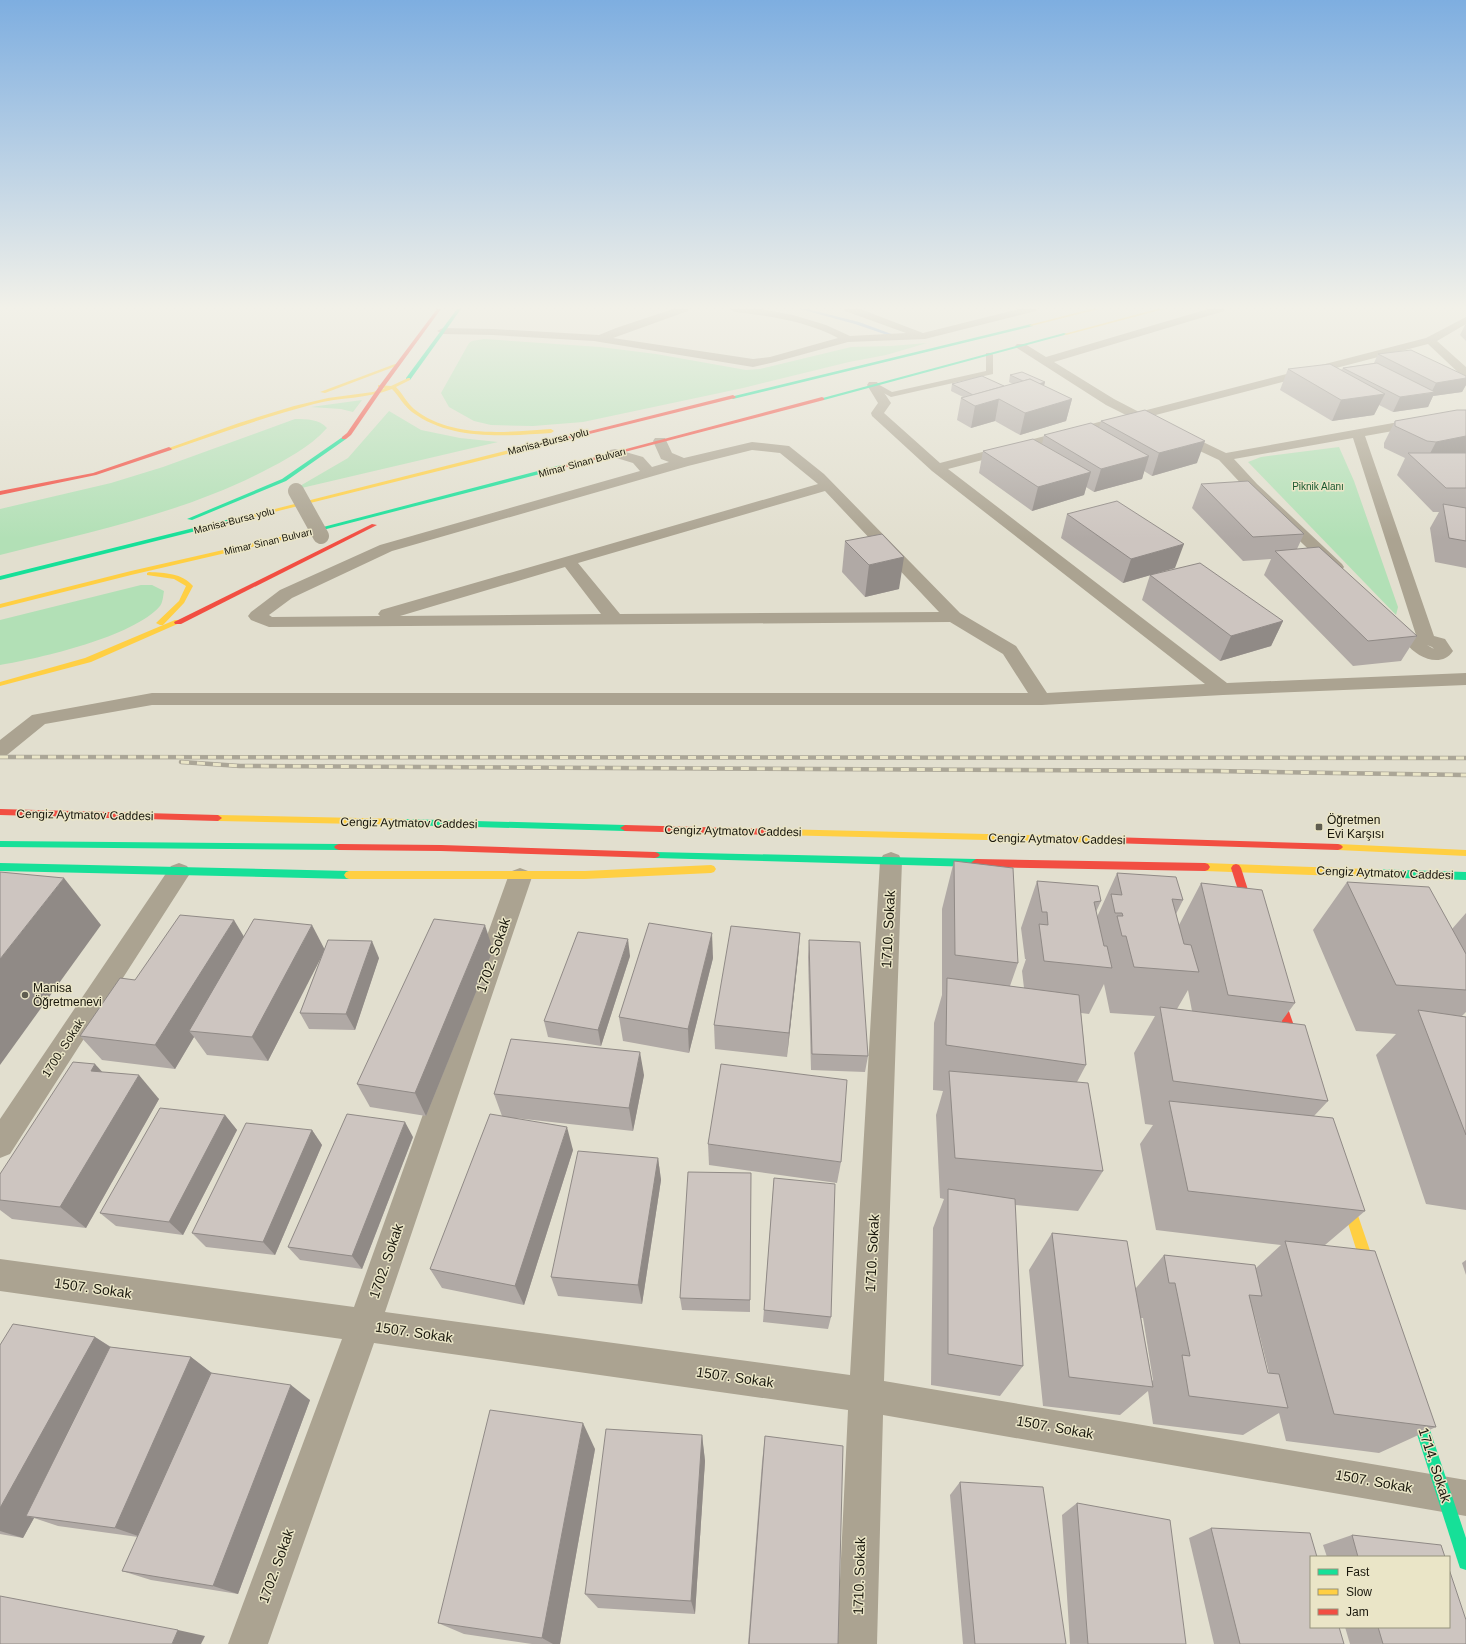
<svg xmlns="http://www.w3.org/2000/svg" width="1466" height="1644" font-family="Helvetica,sans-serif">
  <rect width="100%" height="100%" fill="#e2dfcf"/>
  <!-- green -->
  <g fill="#b2e0b6">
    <path d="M484,339l116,8 56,7 90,16 14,-1 91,-22 40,-1 36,-3 -41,12 -37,7 -106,26 -160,34 -50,4 -42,-1 -17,-4 -25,-14 -8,-14 28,-50 3,-2z"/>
    <path d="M362,400l-9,12 -12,-3 -30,-2z"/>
    <path d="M389,411l32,19 39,8 38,4 -205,48 55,-32z"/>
    <path d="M295,419c12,0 24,0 32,9 -18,20 -42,32 -65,44 -82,42 -173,60 -262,83v-46l111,-26 52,-16z"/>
    <path d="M1339,447l15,34 44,126 -2,8 -148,-153 13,-5z"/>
    <path d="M141,585h11l12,6c-1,5 -1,11 -4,15 -27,31 -119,52 -160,59v-45z"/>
  </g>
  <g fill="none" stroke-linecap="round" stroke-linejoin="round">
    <!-- stream -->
    <path fill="#80a6d5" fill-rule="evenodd" d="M800,309h7l52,13 38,14 -4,1 -38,-13z"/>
    <!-- lane -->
    <path fill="#aba391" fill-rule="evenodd" d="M986,353h6l1,2v19l-102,23 -22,-12 4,-2h3l16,9 94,-21z"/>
    <!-- street -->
    <g fill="#aba391" fill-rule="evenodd">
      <path d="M673,309h16l-1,2 -75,27 140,21 17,-2 68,-19c-31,-17 -68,-22 -103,-26l-5,-3h31l32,6 33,10 24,11 56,-3 -61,-22 -1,-2h16l63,24 96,-24h18l-1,2 -111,28 -77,3 -73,20 -22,5 -159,-26 -101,-6 -50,-1 -6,-3 6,-3 50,1 106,6 17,-7z"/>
      <path d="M1208,309h17l-1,2 -170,51 60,37 25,13 287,-74 40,-21v7l-29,17 29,26v10l-4,-1 -34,-32 -280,73 -1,4 -5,1 -6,-2 -188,49 279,214 239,-10v12l-243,10 -181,10h-890l-107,19 -38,31 -7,2v-17l32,-25 120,-22h876l-25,-39 -53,-32 -681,5 -18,-7 -3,-4 3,-4 29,-22 100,-45 260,-74 -7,-8 -23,-7 -2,-3 2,-3 5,-1 28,8 9,10 17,-5 -8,-3 -8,-18 2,-3h10l7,15 12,5 68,-16 37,4 35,28 136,139 56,33 31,47 158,-9 -273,-213 -60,-55 -1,-3 7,-10 -11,-18 2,-3h8l14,21 -7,10 56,50 186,-48 -20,-10 -89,-57 -2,-2 2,-2h8l21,13zM752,450l28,3 38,31 -437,126 -3,4 2,2 -108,1 -3,-2 23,-17 100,-47 296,-85zM825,491l114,121 -319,2 -42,-51zM565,567l36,47 -201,2z"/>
      <path d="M1466,410v8l-101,18 69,200 11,3 8,12c-12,18 -37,6 -47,-8l6,-7 4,-1 -63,-197 -119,21 23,25 85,80 2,3 -2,3 -6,2 -6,-2 -83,-80 -28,-30 -49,-23 -2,-3 2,-3h10l46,22zM1427,645l5,2 2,2z"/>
      <path d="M891,852l8,3 3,6 -18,520 582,99v36l-583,-101 -6,229h-40l11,-234 -474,-67 -106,301h-40l114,-305 -342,-48v-32l354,48 154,-430 4,-6 8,-3 8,3 4,6 -147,435 465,63 30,-514 3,-6z"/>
      <path d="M179,863l8,3 4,6 -4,6 -177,276 -10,4v-39l171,-253z"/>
    </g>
    <!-- fast -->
    <g fill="#16e098" fill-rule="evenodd">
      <path d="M457,309h4l-51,71h-4v-2z"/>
      <path d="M1031,324l2,2 -300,73 -3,-2z"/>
      <path d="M1064,333l4,1 -244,66 -5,-1z"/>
      <path d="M344,436l2,1v2l-60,42 -94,39 -5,-1 95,-40z"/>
      <path d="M561,465l2,1v2l-279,72 -3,-2z"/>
      <path d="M242,516l3,2 -1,1 -244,61v-4z"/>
      <path d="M404,819l221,6 5,3 -5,3 -221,-6 -4,-3z"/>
      <path d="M0,841l339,3 3,1 2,2 -2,2 -3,1 -339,-3z"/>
      <path d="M655,852l321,7 3,2 2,2 -2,2 -3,2 -321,-9 -3,-1 -2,-2 2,-2z"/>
      <path d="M0,863l349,8 3,1 2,3 -2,3 -3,1 -349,-8z"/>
      <path d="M1368,869l98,3v8l-98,-3 -3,-1 -2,-3 2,-3z"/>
      <path d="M1414,1396l5,2 2,5 45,135v32l-6,-2 -2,-6 -51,-159 2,-5z"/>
    </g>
    <!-- slow -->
    <g fill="#ffcf43" fill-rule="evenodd">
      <path d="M1091,309h8l-68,17 -2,-1z"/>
      <path d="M1157,309h7l-98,26 -2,-1z"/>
      <path d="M395,364l4,1 -74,28 -5,-1z"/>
      <path d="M408,378h2v2l-14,7c7,7 11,16 18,22 37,30 93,23 137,20l3,2 -3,2c-46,3 -100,8 -139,-21 -8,-6 -13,-16 -20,-23 -25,10 -52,8 -78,15 -49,13 -96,30 -143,46l-5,-1 73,-26 55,-17 34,-8 45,-6 12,-4 -7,-1v-2l13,1z"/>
      <path d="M549,440l3,2 -1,1 -309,77 -3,-2z"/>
      <path d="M284,536l3,2 -1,1 -155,36 -131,33v-4l131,-33z"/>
      <path d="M149,572c16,1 33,1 44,14l-9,17 -21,22h-3l-4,-2 23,-22 7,-15 -12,-7 -27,-4v-2z"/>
      <path d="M175,620h6l1,2 -91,40 -91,24v-4l85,-24z"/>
      <path d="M218,815l186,4 4,3 -4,3 -186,-4 -4,-3z"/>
      <path d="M777,829l333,8 5,3 -5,3 -333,-8 -5,-3z"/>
      <path d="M1338,844l128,6v6l-128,-6 -3,-1 -2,-2 2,-2z"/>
      <path d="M1205,863l163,6 3,1 2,3 -2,3 -3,1 -163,-6 -3,-1 -2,-3 2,-3z"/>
      <path d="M711,865l3,1 2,3 -2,3 -3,1 -126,6h-236l-3,-1 -2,-3 2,-3 3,-1h236z"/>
      <path d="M1344,1186l4,2 2,4 29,85 -2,5 -5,2 -5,-2 -2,-5 -27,-85 2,-4z"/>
    </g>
    <!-- jam -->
    <g fill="#f24e42" fill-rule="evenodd">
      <path d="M437,309h4l-57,78 -33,48 -5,4h-4v-2l5,-4 33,-48z"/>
      <path d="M733,395l3,2 -1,1 -186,46 -3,-2z"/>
      <path d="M822,397l2,1v2l-261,68 -5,-1z"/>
      <path d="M169,447l3,2 -1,1 -75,25 -96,20v-4l93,-18z"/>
      <path d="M372,524l5,1 -196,99h-6l-1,-2z"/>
      <path d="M0,809l218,6 4,3 -4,3 -218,-6z"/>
      <path d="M625,825l152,4 5,3 -5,3 -152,-4 -5,-3z"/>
      <path d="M1110,837l228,7 3,1 2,2 -2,2 -3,1 -228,-7 -5,-3z"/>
      <path d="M339,844l102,1 214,7 3,1 2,2 -2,2 -3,1 -214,-7 -102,-1 -3,-1 -2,-2 2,-2z"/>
      <path d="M976,859l229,4 3,1 2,3 -2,3 -3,1 -229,-4 -3,-2 -2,-2 2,-2z"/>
      <path d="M1236,864l3,1 2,3 15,47 -2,3 -3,1 -3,-1 -2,-3 -15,-47 2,-3z"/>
      <path d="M1276,984l4,1 1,3 22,64 -2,3 -4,2 -4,-2 -2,-3 -20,-64 1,-3z"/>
    </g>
    <defs>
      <g id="rail">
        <path d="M0,757l1466,1"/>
        <path d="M181,762l59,4 974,5 252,4"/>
      </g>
    </defs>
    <!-- rail casing -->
    <use href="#rail" stroke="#aba697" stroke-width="4.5"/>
    <!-- rail -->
    <use href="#rail" stroke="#eae5c7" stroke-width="3" stroke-dasharray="8" stroke-linecap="butt"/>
    <!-- street-bridge -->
    <path stroke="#aba391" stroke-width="16" d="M296,491l25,45"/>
  </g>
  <!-- wall -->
  <g fill="#b0a9a5" fill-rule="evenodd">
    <path d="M1466,323v18l-6,-6z"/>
    <path d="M1378,354l88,22v9l-4,7 -29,4 -5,11 -35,5 -14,-7 -5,10 -42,6 -52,-31 8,-21 53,1 2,-2 31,-5z"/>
    <path d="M1010,375l35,7 -1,4 28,13 -6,22 -46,14 -25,-14 -24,7 -14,-8 4,-22 2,-1 -12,-6 1,-7 52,2 9,-2 -4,-2z"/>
    <path d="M1466,410v158l-31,-6 -5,-34 9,-16h-6l-36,-37 8,-17 -21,-10v-5l11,-22z"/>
    <path d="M1101,421l96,42 -45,13 -8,-5 -2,8 -48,13 -8,-5 -2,8 -52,16 -53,-38 4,-22 59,-7 2,-9 55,-7z"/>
    <path d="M1201,484l103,50 -7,15 120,87 -16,25 -48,5 -89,-91 7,-16 -28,2 -51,-53z"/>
    <path d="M1067,514l108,54 -52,15 -62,-45z"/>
    <path d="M845,541l54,48 -34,8 -23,-25z"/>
    <path d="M1150,575l133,46 -12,25 -51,15 -78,-61z"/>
    <path d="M954,861l64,102 -8,23 14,2 -2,-17 4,-12h-1l-4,-31 16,-47 64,20 -5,11 1,5 20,-44 66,27 -7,14 3,11 22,-42 94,120 -14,19 47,79 -14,15 51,95 -40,34 111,182 -57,26 -93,-12 -7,-28 -36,22 -90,-11 -5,-33 -28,24 -77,-9 -14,-136 23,-37 84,55 28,-33 92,13 25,-23 -125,-15 -16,-86 13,-19 -8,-1 -11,-71 21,-37 -45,-3 -6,-29 -15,30 -8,-1 5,52 -9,17 26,89 -25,40 -63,-6 8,161 -23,30 -69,-11 2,-157 11,-29 -4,-1 -4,-83 7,-24 -10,-1 1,-67 8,-28v-86zM1188,990l4,21 -15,-2zM1252,1305l17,68h-1zM1141,1318h2l10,62 -1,1z"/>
    <path d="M1347,882l105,47 14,-16v99l-4,4 4,1v193l-40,-6 -50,-149 20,-21 -40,-3 -43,-101z"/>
    <path d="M800,933l-2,25 -11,99 -72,-8 -1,-24z"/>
    <path d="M244,937l135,21 -24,72 -46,-1 -9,-16 24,-63 -56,111 -61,-6 -13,-18 -19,32 -73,-9 -22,-24 55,-56z"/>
    <path d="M809,940l59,116 -3,16 -54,-2 -3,-113z"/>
    <path d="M493,950l-67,166 -56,-9 -13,-23z"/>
    <path d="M630,956l-29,90 -53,-9 -4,-16z"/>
    <path d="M713,958l-24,95 -66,-12 -4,-24z"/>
    <path d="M103,1072l56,27 -73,129 -74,-9 -12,-9v-36z"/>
    <path d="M644,1075l-11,56 -118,-13 58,32 -49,155 -82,-17 -12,-19 72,-153 -8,-22z"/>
    <path d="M225,1115l12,15 -54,105 -67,-9 -16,-13z"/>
    <path d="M312,1130l10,15 -47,110 -69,-8 -14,-14z"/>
    <path d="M413,1137l-51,132 -62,-9 -12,-13z"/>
    <path d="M708,1144l133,18 -4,21 -128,-18z"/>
    <path d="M658,1158l3,22 -19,124 -84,-8 -7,-19z"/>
    <path d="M774,1178l57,139 -3,12 -65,-7z"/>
    <path d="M1466,1260v15l-4,-12z"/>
    <path d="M680,1298l70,2v12l-68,-2z"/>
    <path d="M95,1337l16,10 80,10 22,17 97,26 -72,194 -87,-14 -29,-9 16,-34 -80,-11 -24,-8 -11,20 -23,-4v-189z"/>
    <path d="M702,1435l3,26 -10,153 -97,-6 -13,-14z"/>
    <path d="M765,1436l73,208h-90l14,-182z"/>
    <path d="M595,1449l-35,195h-28l-68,-10 -26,-11z"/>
    <path d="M960,1482l106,162h-103l-13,-149z"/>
    <path d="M1077,1503l109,141h-116l-8,-129z"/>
    <path d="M1211,1528l133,116h-130l-25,-106z"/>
    <path d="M1352,1535l93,22h-118l-4,-12z"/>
    <path d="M1345,1627h104l17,17h-116z"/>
  </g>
  <!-- shaded-wall -->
  <g fill="#908a86">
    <path d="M1466,378v7l-4,7 -29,4 -5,11 -35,5 7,-15 31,-4 5,-10z"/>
    <path d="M1045,382l-2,7 -10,-3z"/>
    <path d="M1385,394l-11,21 -42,6 9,-21z"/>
    <path d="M999,399l-4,22 -24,7 4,-22z"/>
    <path d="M1072,399l-6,22 -46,14 5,-22z"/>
    <path d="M1466,436v19l-42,10 12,-23z"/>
    <path d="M1205,441l-8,22 -45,13 7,-23z"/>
    <path d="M1149,456l-7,23 -48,13 7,-23z"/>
    <path d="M1091,472l-7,23 -52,16 6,-24z"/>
    <path d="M1184,544l-9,24 -52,15 8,-24z"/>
    <path d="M904,557l-5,32 -34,8 4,-32z"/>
    <path d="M1283,621l-12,25 -51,15 11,-25z"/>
    <path d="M64,878l37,47 -101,140v-106z"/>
    <path d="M234,920l15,25 -60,86 5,6 -19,32 -20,-24z"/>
    <path d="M312,925l13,25 -57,111 -16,-24z"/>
    <path d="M485,925l8,25 -67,166 -11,-23z"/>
    <path d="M712,933l1,25 -24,95 -1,-24z"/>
    <path d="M800,933l-2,25 -11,99 2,-24z"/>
    <path d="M628,939l2,17 -29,90 -3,-16z"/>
    <path d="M372,941l7,17 -24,72 -9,-16z"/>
    <path d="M640,1052l4,23 -11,56 -4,-23z"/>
    <path d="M95,1064l22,24 -26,-17z"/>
    <path d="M139,1075l20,24 -73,129 -26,-21z"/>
    <path d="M225,1115l12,15 -54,105 -14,-13z"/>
    <path d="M405,1122l8,15 -51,132 -10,-13z"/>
    <path d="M567,1127l6,23 -49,155 -9,-19z"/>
    <path d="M312,1130l10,15 -47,110 -12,-13z"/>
    <path d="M658,1158l3,22 -19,124 -4,-19z"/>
    <path d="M95,1337l26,17 -95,162 8,2 -11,20 -23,-7v-23z"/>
    <path d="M191,1357l22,17 -69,164 -29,-10z"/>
    <path d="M291,1385l19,15 -72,194 -25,-8z"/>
    <path d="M583,1423l12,26 -35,195h-7l-11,-6z"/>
    <path d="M702,1435l3,26 -10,153 -4,-13z"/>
    <path d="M178,1630l27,6 -4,8h-29z"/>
  </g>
  <!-- building -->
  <g fill="#cdc5c0" stroke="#908a86">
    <path d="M1411,350l55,26v2l-30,5 -58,-29z"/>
    <path d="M1377,363l58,29 -35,5 -57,-29z"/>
    <path d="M1330,364l55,30 -44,6 -53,-31z"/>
    <path d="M1022,372l23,10 -6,2 -9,-5 -7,2 -13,-6z"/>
    <path d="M982,376l22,10 -31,9 -21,-11z"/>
    <path d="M1030,379l42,20 -47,14 -26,-14 -24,7 -14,-8z"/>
    <path d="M1145,410l60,31 -46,12 -58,-32z"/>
    <path d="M1457,410h9v26l-30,6 -9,-1 -32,-15v-5z"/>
    <path d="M1091,423l58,33 -48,13 -57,-34z"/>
    <path d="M1033,439l58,33 -53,15 -55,-36z"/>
    <path d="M1408,453h58v35h-20z"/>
    <path d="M1248,481l56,53 -51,3 -52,-53z"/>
    <path d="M1117,501l67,43 -53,15 -64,-45z"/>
    <path d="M1443,504l23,4v33l-17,-3z"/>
    <path d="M882,534l22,23 -35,8 -24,-24z"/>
    <path d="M1319,547l98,89 -49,5 -93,-90z"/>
    <path d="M1200,563l83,58 -52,15 -81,-61z"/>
    <path d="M954,861l59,7 5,95 -63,-8z"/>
    <path d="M0,872l64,6 -64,81z"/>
    <path d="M1117,873l59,4 7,23 -11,-1 12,45 7,1 8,27 -65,-5 -8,-31h-4l-5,-20h6l-1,-3h-7l-4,-19 11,1z"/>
    <path d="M1037,881l61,5 3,15 -7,1 10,44h3l5,22 -68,-7 -5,-37 9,1 -1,-13h-5z"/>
    <path d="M1347,882l82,5 37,67v36l-70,-5z"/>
    <path d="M1201,883l61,7 33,113 -67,-8z"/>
    <path d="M180,915l54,5 -79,125 -75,-9 40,-58 15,2z"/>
    <path d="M254,919l58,6 -60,112 -63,-6z"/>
    <path d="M434,919l51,6 -70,168 -58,-9z"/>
    <path d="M649,923l63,10 -24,96 -69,-12z"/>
    <path d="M731,926l69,7 -11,100 -75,-8z"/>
    <path d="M578,932l50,7 -30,91 -54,-9z"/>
    <path d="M328,940l44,1 -26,73 -46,-1z"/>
    <path d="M809,940l51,2 8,114 -56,-2z"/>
    <path d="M947,978l132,17 7,70 -140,-20z"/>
    <path d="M1160,1007l145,18 23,76 -155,-20z"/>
    <path d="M1418,1010l48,7v118z"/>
    <path d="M511,1039l129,13 -11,56 -135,-14z"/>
    <path d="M73,1062l22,2 -4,7 48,4 -79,132 -60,-7v-26z"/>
    <path d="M721,1064l126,16 -6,82 -133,-18z"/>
    <path d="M949,1071l139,12 15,88 -148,-13z"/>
    <path d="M1169,1101l164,17 32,93 -177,-20z"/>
    <path d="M160,1108l65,7 -56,107 -69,-9z"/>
    <path d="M347,1114l58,8 -53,134 -64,-9z"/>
    <path d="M490,1114l77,13 -52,159 -85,-17z"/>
    <path d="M246,1123l66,7 -49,112 -71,-9z"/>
    <path d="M578,1151l80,7 -20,127 -87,-8z"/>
    <path d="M688,1172l63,1 -1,127 -70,-2z"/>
    <path d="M774,1178l61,6 -4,133 -67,-7z"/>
    <path d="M948,1189l67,10 8,167 -75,-12z"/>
    <path d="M1052,1233l75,8 26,146 -84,-10z"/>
    <path d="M1285,1241l90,10 61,176 -102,-13z"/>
    <path d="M1164,1255l91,10 7,31 -13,-1 19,78 11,1 9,34 -99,-12 -7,-41 8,1 -15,-73h-6z"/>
    <path d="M13,1324l82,13 -95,171v-163z"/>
    <path d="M110,1347l81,10 -76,171 -89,-12z"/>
    <path d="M211,1373l80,12 -78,201 -91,-15z"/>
    <path d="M490,1410l93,13 -41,215 -104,-15z"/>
    <path d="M606,1429l96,6 -11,166 -106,-7z"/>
    <path d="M765,1436l78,10 -5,198h-89z"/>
    <path d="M960,1482l83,5 23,157h-91z"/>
    <path d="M1077,1503l93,17 16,124h-98z"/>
    <path d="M1211,1528l99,5 7,24h-6v70h28l5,17h-104z"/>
    <path d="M1352,1535l89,10 4,12h-87z"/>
    <path d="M1449,1569l17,51v24h-83l-5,-17h71z"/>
    <path d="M0,1596l178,34 -6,14h-172z"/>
  </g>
  <!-- sky -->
  <linearGradient id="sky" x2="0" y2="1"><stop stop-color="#7eaee0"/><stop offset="0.57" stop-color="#f2f1e9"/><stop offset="1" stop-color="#f2f1e9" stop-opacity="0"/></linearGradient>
  <rect width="1466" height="539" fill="url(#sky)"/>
  <!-- markers -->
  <g fill="#5f5d50" stroke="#eae5c7" stroke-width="1.5">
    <rect x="1315" y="823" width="8" height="8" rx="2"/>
    <circle cx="25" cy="995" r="4"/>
  </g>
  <g text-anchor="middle" stroke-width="3" stroke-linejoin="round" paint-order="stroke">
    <!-- far-street labels -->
    <g font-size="10" fill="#19170c" stroke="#eae5c7">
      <text transform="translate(548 441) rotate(-14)" y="4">Manisa-Bursa yolu</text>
      <text transform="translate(582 462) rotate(-15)" y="4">Mimar Sinan Bulvarı</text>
      <text transform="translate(234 520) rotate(-14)" y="4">Manisa-Bursa yolu</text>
      <text transform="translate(268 541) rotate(-13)" y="4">Mimar Sinan Bulvarı</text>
    </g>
    <!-- far-park labels -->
    <g font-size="10" fill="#19582f" stroke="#eae5c7">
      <text x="1318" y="490">Piknik Alanı</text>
    </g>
    <!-- street labels -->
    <g font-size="12" fill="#19170c" stroke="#eae5c7">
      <text transform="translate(85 815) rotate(1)" y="4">Cengiz Aytmatov Caddesi</text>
      <text transform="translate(409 823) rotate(1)" y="4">Cengiz Aytmatov Caddesi</text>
      <text transform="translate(733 831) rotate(1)" y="4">Cengiz Aytmatov Caddesi</text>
      <text transform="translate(1057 839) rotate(1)" y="4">Cengiz Aytmatov Caddesi</text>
      <text transform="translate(1385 873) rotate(2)" y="4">Cengiz Aytmatov Caddesi</text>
      <text transform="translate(63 1048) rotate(-57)" y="4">1700. Sokak</text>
    </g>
    <!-- poi labels -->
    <g font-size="12" fill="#19170c" stroke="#eae5c7" text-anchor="start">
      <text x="1327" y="824">Öğretmen<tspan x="1327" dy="14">Evi Karşısı</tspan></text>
      <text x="33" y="992">Manisa<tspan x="33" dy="14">Öğretmenevi</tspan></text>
    </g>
    <!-- near-street labels -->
    <g font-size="14" fill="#19170c" stroke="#eae5c7">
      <text transform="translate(888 929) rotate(-87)" y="5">1710. Sokak</text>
      <text transform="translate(493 955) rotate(-71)" y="5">1702. Sokak</text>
      <text transform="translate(872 1253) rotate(-87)" y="5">1710. Sokak</text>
      <text transform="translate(386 1261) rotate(-71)" y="5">1702. Sokak</text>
      <text transform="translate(93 1288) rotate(8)" y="5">1507. Sokak</text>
      <text transform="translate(414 1332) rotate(8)" y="5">1507. Sokak</text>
      <text transform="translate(735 1377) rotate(8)" y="5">1507. Sokak</text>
      <text transform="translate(1055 1427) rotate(10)" y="5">1507. Sokak</text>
      <text transform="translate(1435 1465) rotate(72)" y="5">1714. Sokak</text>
      <text transform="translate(1374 1481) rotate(10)" y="5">1507. Sokak</text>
      <text transform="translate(276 1566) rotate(-70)" y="5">1702. Sokak</text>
      <text transform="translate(859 1576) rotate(-88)" y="5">1710. Sokak</text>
    </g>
  </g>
  <!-- legend -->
  <rect x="1310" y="1556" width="140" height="72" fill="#eae5c7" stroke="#96937c"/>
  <rect x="1318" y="1569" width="20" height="6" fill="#16e098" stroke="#96937c"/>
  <text x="1346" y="1576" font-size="12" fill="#19170c">Fast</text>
  <rect x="1318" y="1589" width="20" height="6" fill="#ffcf43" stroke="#96937c"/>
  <text x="1346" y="1596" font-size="12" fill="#19170c">Slow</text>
  <rect x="1318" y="1609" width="20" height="6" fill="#f24e42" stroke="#96937c"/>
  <text x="1346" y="1616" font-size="12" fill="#19170c">Jam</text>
</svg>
